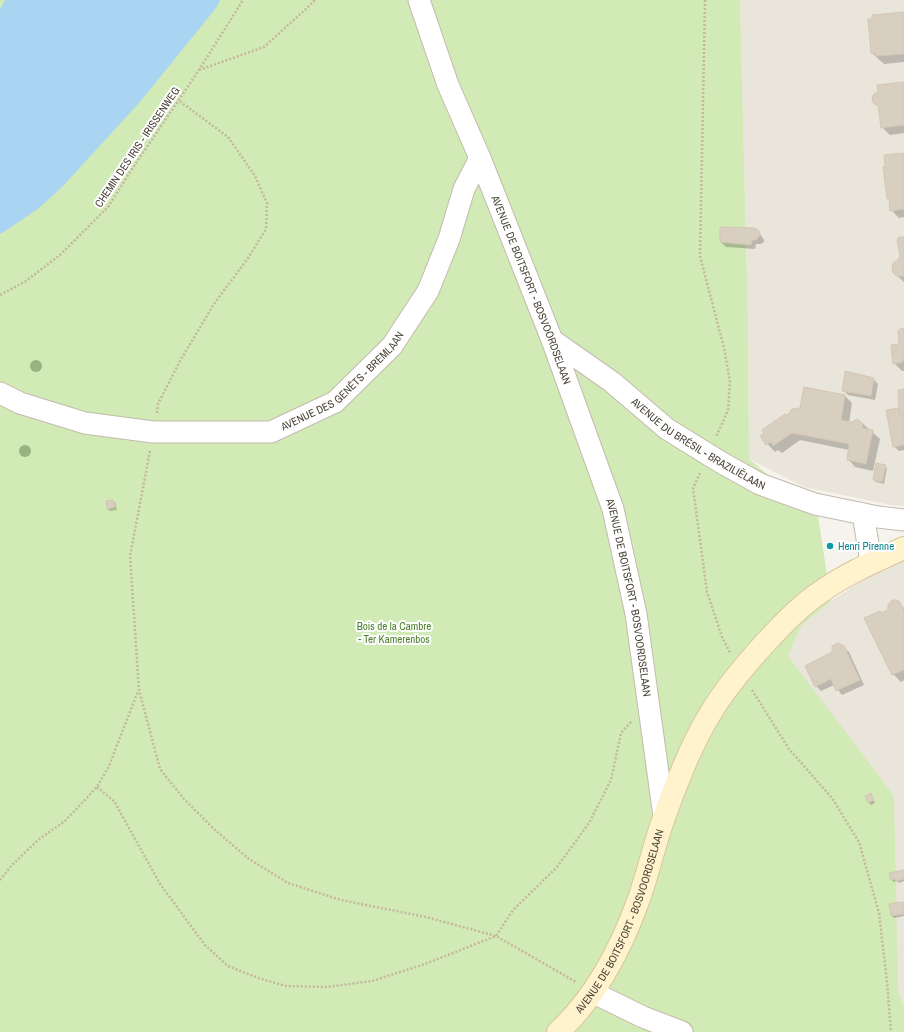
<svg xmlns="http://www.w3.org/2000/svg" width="904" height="1032" font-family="'Archivo Narrow',sans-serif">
  <rect width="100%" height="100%" fill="#f6f3ec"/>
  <!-- residential -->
  <g fill="#eae5da">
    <path d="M740,0h164v506l-13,-1 -87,-18 -55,-28 -1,-138z"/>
    <path d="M904,560v448l-116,-352 13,-30 30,-25 44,-29z"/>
  </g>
  <!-- green -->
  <path fill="#d2eab5" d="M0,0h740l8,321 1,138 69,57 13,85 -30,25 -13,30 106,140 4,193 6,19v24h-904z"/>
  <!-- water -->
  <path fill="#a9d4f2" d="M5,0h215l-4,8 -77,95 -77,84 -23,21 -35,24 -4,2v-225z"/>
  <!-- shadow -->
  <g fill="#0003">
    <path d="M904,13v49l-20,2 -12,-11z"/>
    <path d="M904,83v50l-14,2 -8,-8 -2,-19 -5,-5z"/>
    <path d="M904,154v63l-5,1 -8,-8 -1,-9 -2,-2z"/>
    <path d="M760,234l4,6v2l-3,2h-5l-1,5 -29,-2 -5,-5z"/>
    <path d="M904,238v44l-9,-8 6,-17z"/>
    <path d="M904,329v42h-2l-8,-8z"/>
    <path d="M873,379l5,5 -3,16 -27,-5 -5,-5z"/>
    <path d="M904,390v60l-5,1 -5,-5 5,-37 2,2z"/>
    <path d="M845,396l7,7 -3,20 12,-1 19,17 -7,32 -18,-4 -7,-8 1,-9 -49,-10 -18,13 -4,-3 -3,2 -14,-15 27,-21 13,-7z"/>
    <path d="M885,466l2,2 -3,16 -8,-2 -2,-2z"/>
    <path d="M113,501l2,2 2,7 -7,1 -2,-2 -1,-7z"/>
    <path d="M900,604l4,4v72l-3,2 -8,-8 -11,-60z"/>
    <path d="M843,647l6,5 15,33 -22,10 -8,-10 -13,6 -5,-5 17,-33z"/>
    <path d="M871,794l4,9 -4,2 -2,-2z"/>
    <path d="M904,871v10l-5,2 -2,-2 -3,1 -3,-3z"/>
    <path d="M904,903v13l-10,2 -2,-2 -2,-11z"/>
  </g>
  <!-- building -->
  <g fill="#d8cfc1" stroke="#d3c7b4">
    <path d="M904,12v42l-28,2 -1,-3h-4l-3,-34h4v-4z"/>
    <path d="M904,82v43l-23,3 -3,-23 -4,-1 -2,-4 1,-5 5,-3 -1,-7z"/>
    <path d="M904,153v56l-14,2 -1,-12h-2l-4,-32h2l-1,-12z"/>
    <path d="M720,227l35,1 4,3 1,4 -4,5h-4l-1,5 -31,-3z"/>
    <path d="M899,237h5v39h-8l-4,-5 1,-8 5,-3 2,-4 -3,-16z"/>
    <path d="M904,328v32h-2l1,2 -10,2 -2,-19 8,-1 -1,-13 2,-2z"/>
    <path d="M845,371l29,7 -3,18 -29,-5z"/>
    <path d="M804,387l41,8 -4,25 11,2 5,-3 4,3 2,3 -1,3 11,2 -7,34 -19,-4 2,-16 -57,-11 -19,13 -2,-4 -5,3 -6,-9 4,-3 -2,-3 23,-16 3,1 4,-6 8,-1z"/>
    <path d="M904,389v26h-4l-2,-17h1l-1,-8z"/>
    <path d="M899,408l1,7h4v30l-11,2 -7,-37z"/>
    <path d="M876,463l10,2 -4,17 -9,-2z"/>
    <path d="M113,500l2,7 -8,2 -1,-8z"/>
    <path d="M892,600h5l3,2 4,9v59l-12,5 -28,-57 16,-7 1,2 7,-3v-5z"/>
    <path d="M838,643l6,3 16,34 -24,11 -5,-12 -16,8 -10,-21 27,-14v-6z"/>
    <path d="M871,793l3,7 -6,3 -3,-7z"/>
    <path d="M904,870v9l-8,2 -1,-2 -4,1 -2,-7z"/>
    <path d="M898,902l1,1 5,-1v12l-13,2 -2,-12z"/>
  </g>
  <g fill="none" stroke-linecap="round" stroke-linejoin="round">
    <defs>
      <g id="street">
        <path id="s1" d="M419,0l29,85 32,73 72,182 61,169 23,105 28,202"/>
        <path id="s2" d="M552,340l60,42 55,47 55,34 38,21 55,20 63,13 26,3"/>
        <path id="s3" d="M0,393l20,10 65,20 68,9h118l64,-30 57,-56 36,-55 21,-52 15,-50 16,-31"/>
        <path d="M863,514l8,48"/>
        <path d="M592,992l51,25 39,15"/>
      </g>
      <g id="secondary">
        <path id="s4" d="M558,1032c37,-34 62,-82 79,-128 11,-29 17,-60 28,-89 12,-34 26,-70 45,-101 16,-27 36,-50 57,-73 17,-18 34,-36 55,-50 25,-18 54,-30 82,-43"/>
      </g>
    </defs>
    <!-- street casing -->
    <use href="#street" stroke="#c2bbae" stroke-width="23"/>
    <!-- secondary casing -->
    <use href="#secondary" stroke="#d6c79b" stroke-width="24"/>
    <!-- path -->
    <g stroke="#c4b79f" stroke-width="2.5" stroke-dasharray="2 2" stroke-linecap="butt">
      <path d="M705,0l-5,256 24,92 6,33 -2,29 -12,27"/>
      <path d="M199,70l65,-23 43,-39 8,-8"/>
      <path d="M0,295l26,-14 34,-26 48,-48 22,-35 69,-102 44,-70"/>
      <path d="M157,413l1,-9 22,-43 34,-57 34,-46 18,-29 1,-26 -12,-27 -27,-39 -50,-37"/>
      <path d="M150,451l-20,105 9,134 21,79 24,30 31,31 34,29 39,24 53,17 85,17 70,19 80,46"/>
      <path d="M700,473l-7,15 14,104 15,45 8,16"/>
      <path d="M752,690l37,59 43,49 27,44 20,71 8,69 4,50"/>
      <path d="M97,787l17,14 46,83 45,61 23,21 30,12 28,8 41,1 45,-6 53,-17 71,-28 17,-26 44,-43 32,-44 22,-43 10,-47 11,-12"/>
      <path d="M0,880l12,-15 26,-25 27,-19 32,-34 12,-21 29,-75"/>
    </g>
    <!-- street -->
    <use href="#street" stroke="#fff" stroke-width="21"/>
    <!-- secondary -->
    <use href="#secondary" stroke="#fff3cd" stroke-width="22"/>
  </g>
  <!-- trees -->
  <g fill="#97b381">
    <circle cx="36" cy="366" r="6"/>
    <circle cx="25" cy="451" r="6"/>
  </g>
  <!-- markers -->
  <circle fill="#0f9aa8" stroke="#fff" stroke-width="1.5" cx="830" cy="546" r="4"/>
  <g text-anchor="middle" stroke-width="4" stroke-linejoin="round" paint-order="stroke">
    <!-- street labels -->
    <g font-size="11" fill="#4b4439" stroke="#fff">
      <text transform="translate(137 147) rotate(-56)" y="4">CHEMIN DES IRIS - IRISSENWEG</text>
      <text dy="4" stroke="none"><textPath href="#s1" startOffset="311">AVENUE DE BOITSFORT - BOSVOORDSELAAN</textPath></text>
      <text dy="4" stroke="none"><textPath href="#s3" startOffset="366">AVENUE DES GENÊTS - BREMLAAN</textPath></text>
      <text dy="4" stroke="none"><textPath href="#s2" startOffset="180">AVENUE DU BRÉSIL - BRAZILIËLAAN</textPath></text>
      <text dy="4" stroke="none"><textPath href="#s1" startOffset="635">AVENUE DE BOITSFORT - BOSVOORDSELAAN</textPath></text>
      <text dy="4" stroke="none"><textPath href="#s4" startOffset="129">AVENUE DE BOITSFORT - BOSVOORDSELAAN</textPath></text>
    </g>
    <!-- culture labels -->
    <g font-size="11" fill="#0d838f" stroke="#fff" text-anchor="start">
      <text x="838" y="550">Henri Pirenne</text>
    </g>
    <!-- park labels -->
    <g font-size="11" fill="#4a7f2a" stroke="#fff">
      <text x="394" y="630">Bois de la Cambre<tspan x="394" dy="13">- Ter Kamerenbos</tspan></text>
    </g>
  </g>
</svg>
